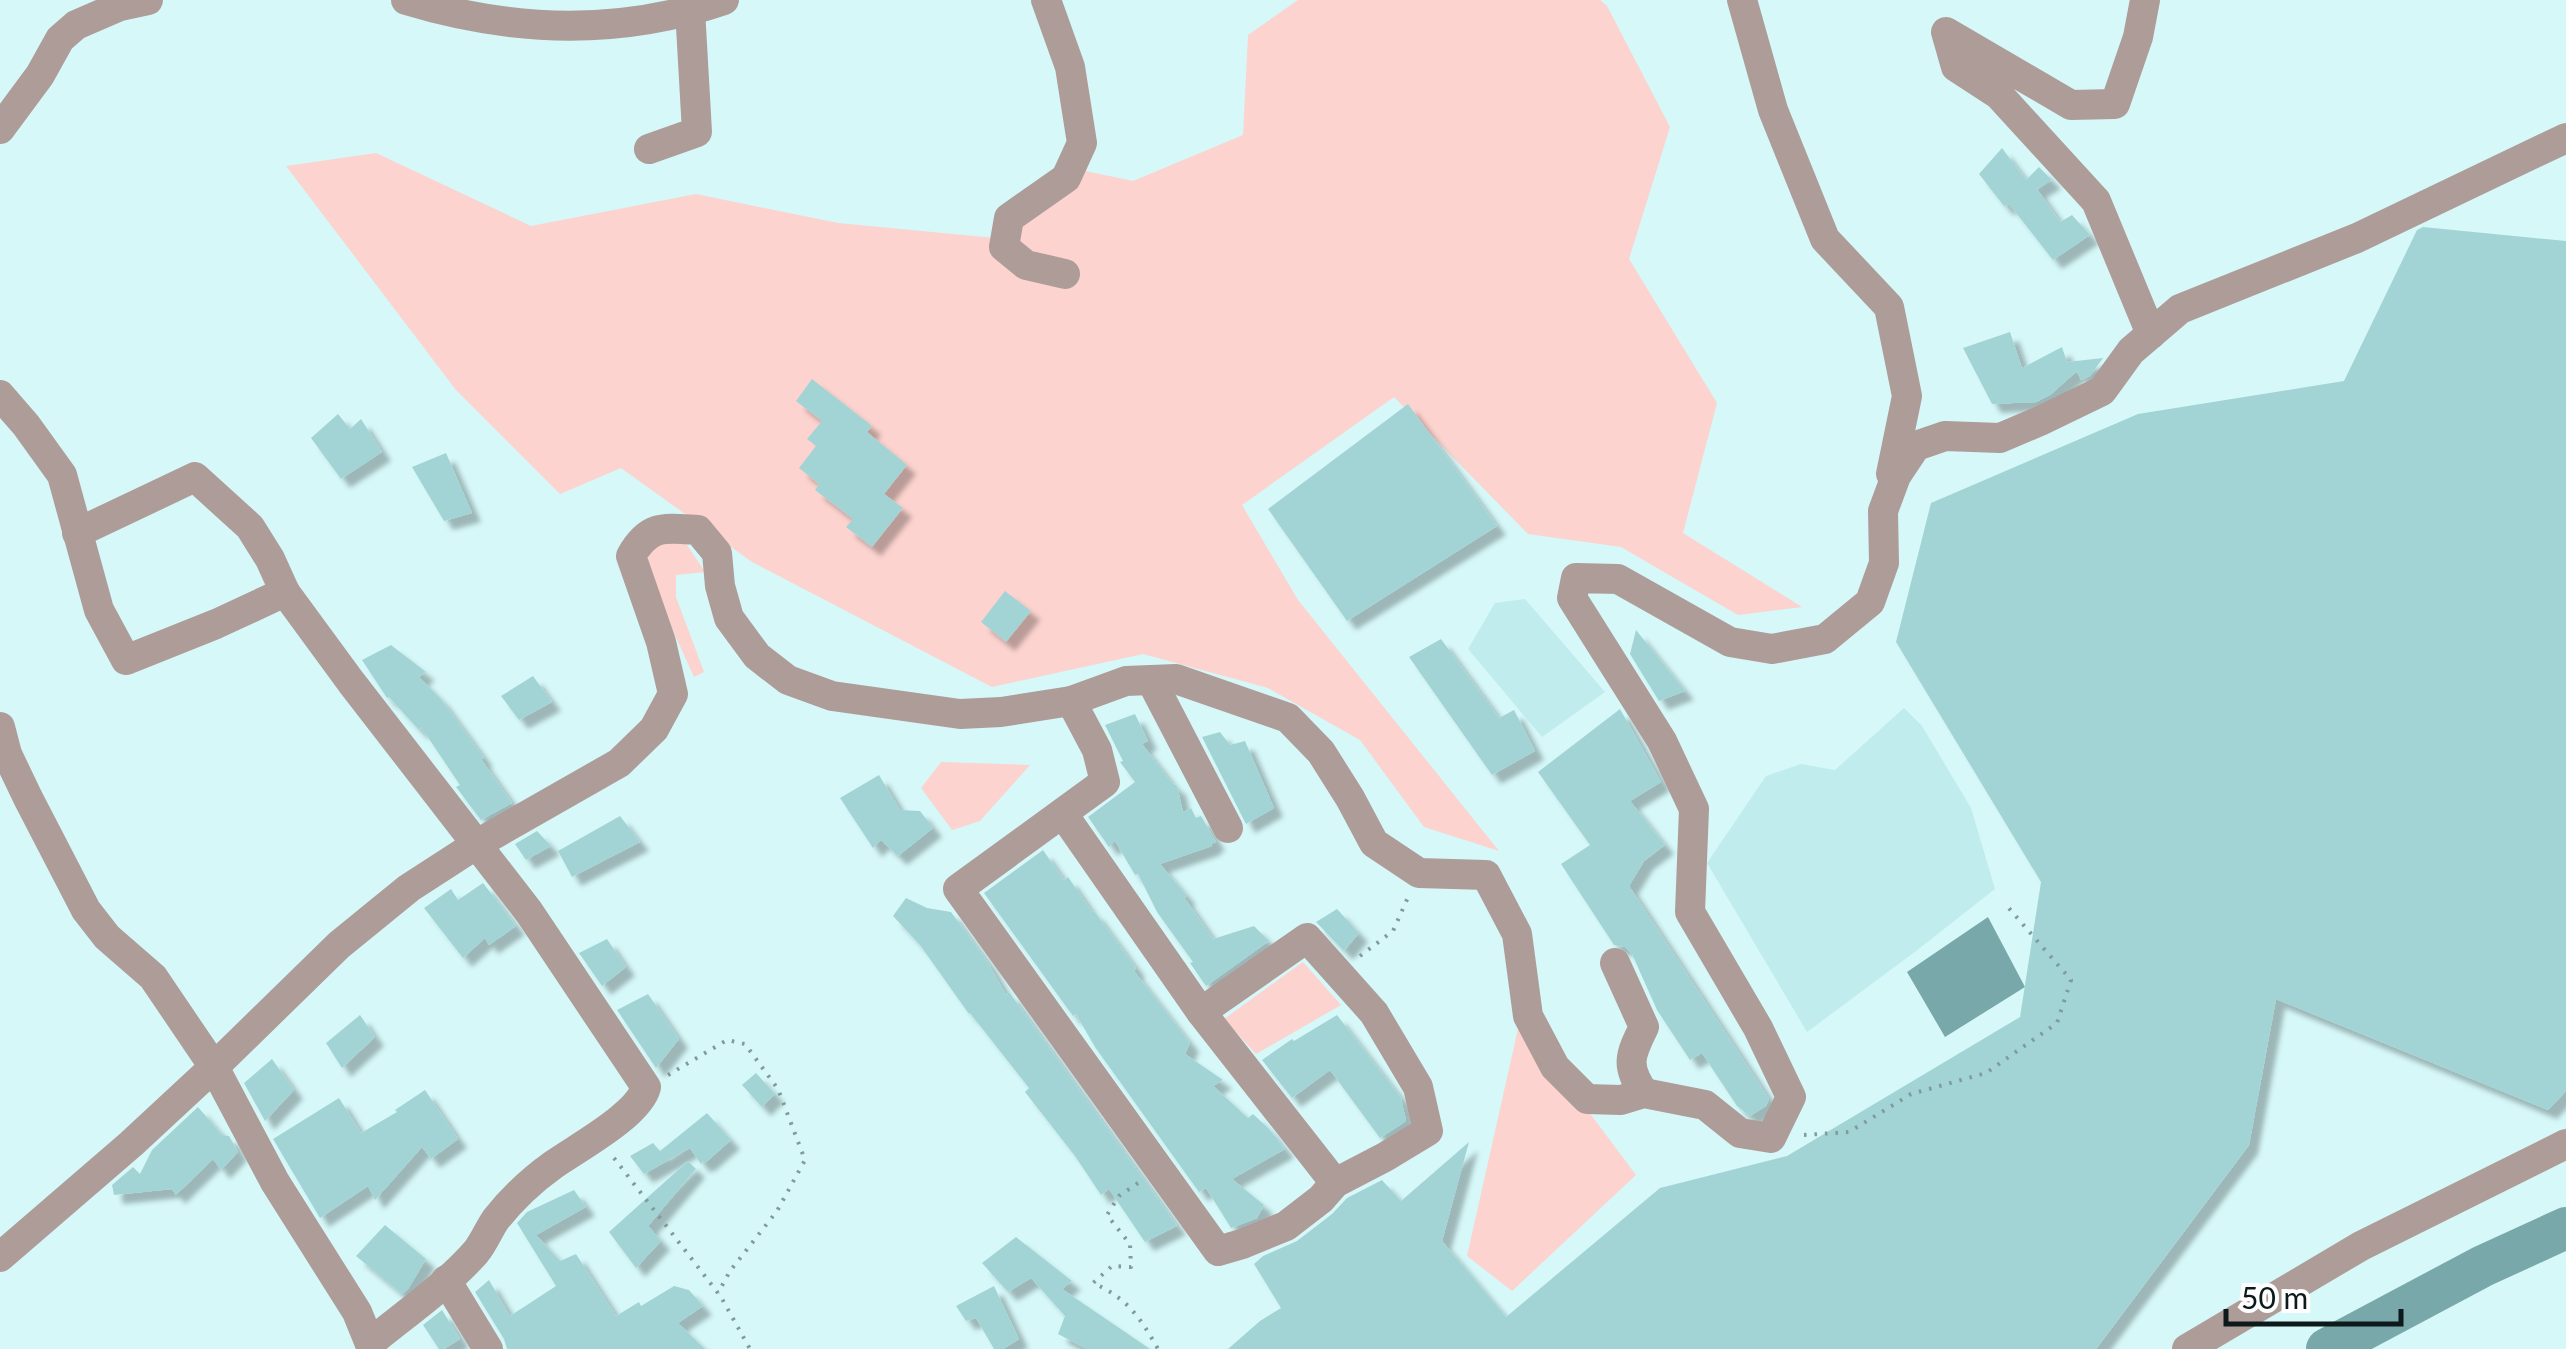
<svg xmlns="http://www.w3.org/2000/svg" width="2566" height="1349" font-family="Lato,sans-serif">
  <defs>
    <filter id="shadow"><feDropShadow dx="9" dy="9" stdDeviation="2.5" flood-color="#0004"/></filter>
  </defs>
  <rect width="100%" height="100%" fill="#d6f8f9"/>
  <!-- built -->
  <g fill="#c0eced">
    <path d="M1525,599l80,93 -63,45 -74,-88 27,-46z"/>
    <path d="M1904,708l18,18 49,82 24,81 -79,62 -109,81 -100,-169 59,-87 35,-12 34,6z"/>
  </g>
  <!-- green -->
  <g fill="#fcd3ce">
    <path d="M1298,0h302l7,6 63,121 -41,132 88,144 -34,130 119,74 -64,8 -117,-68 -93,-13 -134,-137 -152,108 56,95 201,251 -75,-24 -64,-87 -92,-52 -125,-34 -151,33 -240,-125 -131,-94 -61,26 -104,-104 -170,-224 90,-13 155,73 165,-32 142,29 167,16 71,-70 57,12 110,-46 5,-100z"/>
    <path d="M683,539l22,33 -29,3v22l28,75 -10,5 -50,-111 10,-23z"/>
    <path d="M941,762l89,3 -50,56 -28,9 -31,-42z"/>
    <path d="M1303,962l38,43 -85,49 -32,-35z"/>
    <path d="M1520,1020l116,155 -124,116 -45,-35z"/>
  </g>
  <!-- water -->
  <path fill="#78a8a9" d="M1988,917l37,70 -80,50 -38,-65z"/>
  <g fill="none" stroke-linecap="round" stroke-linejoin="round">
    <!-- river -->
    <path stroke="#78a8a9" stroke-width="42" d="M2327,1349l156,-83 83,-38"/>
  </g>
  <!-- building -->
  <g fill="#a3d4d5" filter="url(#shadow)">
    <path d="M2002,148l24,32 13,-13 13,13 -15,9 23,33 12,-7 18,20 -37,25 -44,-56 -5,2 -25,-32z"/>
    <path d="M2423,227l143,14v850l-18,19 -272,-111 -27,146 -153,204h-868l32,-28 21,-13 -27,-44 9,-8 34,-15 35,-27 15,-16 35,-18 19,21 68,-59 -27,99 64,76 154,-129 127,-32 233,-139 21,-135 -145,-240 35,-139 207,-89 206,-33 73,-151z"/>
    <path d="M2010,332l12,36 40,-21 5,15 36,-4 -13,18 -9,4 -4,-9 -27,24 -14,7 -44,2 -29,-56z"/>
    <path d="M812,379l60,47 -5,6 40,33 -23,29 19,14 -31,39 -26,-20 7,-8 -38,-29 4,-6 -20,-16 17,-22 -9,-7 15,-18 -26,-20z"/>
    <path d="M1408,404l89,122 -150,95 -79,-112z"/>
    <path d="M338,414l12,15 11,-10 21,33 -41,27 -30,-41z"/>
    <path d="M446,453l26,60 -28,8 -32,-54z"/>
    <path d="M1005,591l26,20 -25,31 -25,-20z"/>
    <path d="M1636,630l49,61 -26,10 -29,-47z"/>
    <path d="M1441,639l58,79 15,-8 21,41 -43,24 -83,-118z"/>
    <path d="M391,645l35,27 -7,5 22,22 43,59 -3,1 31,44 -31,17 -25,-33 4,-2 -39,-58 -2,3 -30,-33 -2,1 -25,-38z"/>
    <path d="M533,676l19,26 -33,18 -18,-24z"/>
    <path d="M1620,709l41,73 -31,19 35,44 -21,16 -15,25 140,213 -3,7 -16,10 -13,-10 -35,-53 -12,7 -33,-50 -25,-56 -7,-7 -11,-2 -53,-81 29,-19 -52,-73z"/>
    <path d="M1135,714l13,27 -6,3 30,39 5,3 6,26 8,-4 5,10 5,-2 15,26 -5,2 1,2 -52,18 27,32 -3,1 29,42 41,-13 15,15 -63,45 -16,-23 3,-1 -36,-50 -19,-38 -3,1 -20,-34 -6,6 -21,-30 47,-35 -15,-20 3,-1 -18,-36z"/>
    <path d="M1220,732l10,13 15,-4 29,67 -28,16 -44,-87z"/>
    <path d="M879,775l21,35 20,1 13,17 -35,28 -17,-16 -8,8 -33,-50z"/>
    <path d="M620,816l20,26 -68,35 -14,-26z"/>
    <path d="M537,831l14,15 -25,14 -11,-16z"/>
    <path d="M1043,850l21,30 4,-3 24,35 2,-1 42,57 -2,3 56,72 -5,11 38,26 -10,6 35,32 5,-4 15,14 17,21 -53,30 32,26 -7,13 -26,10 -25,-40 -7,4 -104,-145 -19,-33 -3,2 -89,-123z"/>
    <path d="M483,883l33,43 -27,19 -4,-7 -22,20 -39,-50 27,-19 7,11z"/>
    <path d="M906,898l21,10 24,4 37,51 18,32 3,-3 168,234 -32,16 -36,-53 -8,6 -26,-39 -50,-64 4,-4 -59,-75 -1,1 -49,-69 -27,-29z"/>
    <path d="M1337,909l22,24 -15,18 -28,-29z"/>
    <path d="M607,939l19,28 -24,19 -23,-33z"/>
    <path d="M648,994l31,45 -23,29 -39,-58z"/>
    <path d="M360,1015l15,22 -33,31 -16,-25z"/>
    <path d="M1337,1015l64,83 5,23 -26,17 -50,-68 -38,28 -30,-38 30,-21 2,2z"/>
    <path d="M272,1059l22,31 -29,31 -21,-38z"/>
    <path d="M756,1073l19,21 -13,13 -20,-22z"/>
    <path d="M425,1090l33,49 -27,20 -9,-12 -47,53 -7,-14 -48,32 -47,-79 66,-41 22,35 36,-21 -2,-2z"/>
    <path d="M198,1107l24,28 7,1 9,16 -17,18 -8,-11 -37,36 -4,-6 -58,6 -2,-10 21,-18 7,7 12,-24z"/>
    <path d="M707,1113l24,27 -26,23 -2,-2 -2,3 -11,-16 -46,26 -14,-18 23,-13 7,8z"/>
    <path d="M688,1161l8,8 -48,57 13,15 -25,27 -27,-36z"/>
    <path d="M574,1190l12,17 -50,28 24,26 16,-7 40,62 23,-14 2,4 33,-20 15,4 14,16 -25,17 27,26h-198l-3,-10 -29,-47 14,-12 21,36 46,-30 -39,-63 10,-11z"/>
    <path d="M385,1225l41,34 -18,30 -6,5 -46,-38z"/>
    <path d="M1016,1237l56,44 -10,8 88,60h-63l-29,-15 7,-18 -34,-38 -23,14 -26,-29z"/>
    <path d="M994,1286l25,53 -16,10h-9l-18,-31 -10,3 -10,-15z"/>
    <path d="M442,1310l18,29 -16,10h-5l-16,-24z"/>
  </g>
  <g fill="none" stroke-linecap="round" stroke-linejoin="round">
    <!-- path -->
    <g stroke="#819a9b" stroke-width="4" stroke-dasharray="2.5 8" stroke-linecap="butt">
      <path d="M1360,956l33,-25 16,-36"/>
      <path d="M668,1075l59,-35 18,4 33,45 27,71 -28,51 -47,60 -12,22"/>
      <path d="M1804,1135l45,-3 62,-38 75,-21 71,-50 14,-43 -64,-74"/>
      <path d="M614,1158l107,139 29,52"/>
      <path d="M1138,1183l-19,13 -12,19 23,29 1,23 -19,-1 -19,17c34,15 47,34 65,66"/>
    </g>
    <!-- minor -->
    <g stroke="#ae9c99" stroke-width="30">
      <path d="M406,0c105,32 213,36 318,0"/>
      <path d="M1046,0l24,67 12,76 -16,35 -57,40 -5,29 22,18 39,9"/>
      <path d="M1742,0l31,110 52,129 64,68 18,89 -16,78"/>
      <path d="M2145,0l-7,37 -23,67 -44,1 -125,-73 10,35 43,28 97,106 55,133"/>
      <path d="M0,129l40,-54 20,-36 16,-14 44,-19 28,-6"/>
      <path d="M649,149l48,-17 -7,-123"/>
      <path d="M0,395l26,30 36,50 37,135 27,50 90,-36 69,-32 66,90 178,230 117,175c-7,28 -69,61 -93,78 -21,15 -41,34 -57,54 -7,10 -12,23 -20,33 -31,35 -71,62 -106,91"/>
      <path d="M77,533l118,-56 55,50 20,32 15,33"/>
      <path d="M1151,680l77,148"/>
      <path d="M1071,701l26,49 8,32 -147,107 260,362 24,-7 44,-18 35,-27 14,-16 50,-26 43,-26 -10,-44 -44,-74 -67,-75 -106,74"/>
      <path d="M0,727l7,27 21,44 58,112 21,27 46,40 61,90 61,115 82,130 15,37"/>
      <path d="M1063,814l138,198 134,171"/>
      <path d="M1615,963l29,64c-14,28 -19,39 0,66"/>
      <path d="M0,1257l131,-113 83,-77 125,-122 70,-57 68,-44 142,-81 35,-34 19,-35 -12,-52 -30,-86c18,-32 33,-28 67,-26l19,23 3,33 9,32 28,38 31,24 44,16 128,18 41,-2 70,-11 55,-20 50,-2 112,39 33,34 29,46 24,45 45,30 67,2 31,59 11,82 27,51 32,32 34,1 23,-7 61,12 35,28 31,5 20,-41 -33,-69 -68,-116 4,-103 -32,-68 -90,-143 4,-20 42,1 112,63 42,7 53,-10 45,-37 14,-39 -1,-52 13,-35 20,-30 29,-10 55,2 40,-17 62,-30 29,-40 49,-42 177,-71 209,-100"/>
      <path d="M446,1280l42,69"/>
      <path d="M2187,1349l174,-103 205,-102"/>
    </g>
  </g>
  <!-- scale -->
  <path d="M2226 1309v15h175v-15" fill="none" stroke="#0d191a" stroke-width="5"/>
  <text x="2241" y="1309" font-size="30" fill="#0d191a" stroke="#fefefe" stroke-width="8" paint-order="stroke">50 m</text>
</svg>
